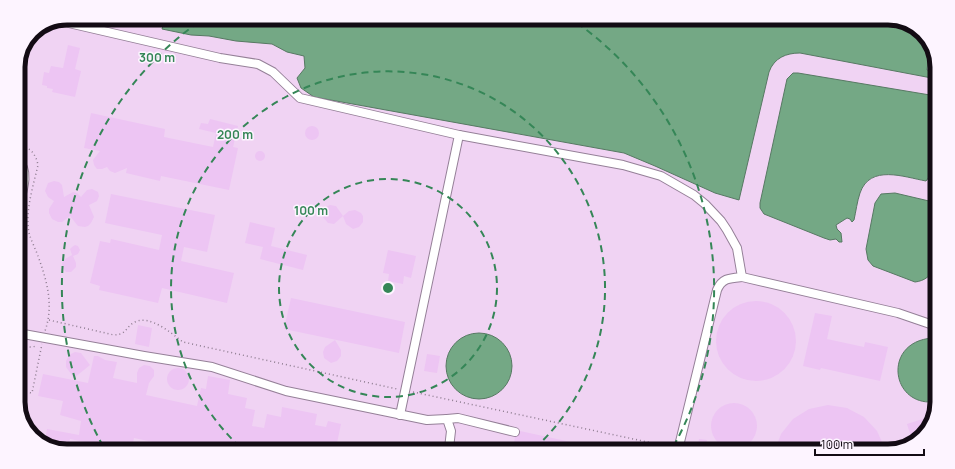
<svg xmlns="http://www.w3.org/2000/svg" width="955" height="469" font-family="Manrope,sans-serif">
  <rect width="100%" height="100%" fill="#f9e1fc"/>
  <!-- built -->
  <path fill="#f0d3f3" d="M67,18l843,5 19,17 8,24 -5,360 -17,19 -27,8 -843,-5 -19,-17 -8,-23v-342l14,-32z"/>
  <!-- water -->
  <g fill="#74a885" stroke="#577963">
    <path d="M165,19l745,4 19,17 1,5 -3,25 10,2v7l-137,-26c-14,0 -26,5 -31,19l-30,128 -24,-7 -60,-27 -31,-13 -310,-56 -13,-9 -4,-10 8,-10 -1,-12 -17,-4 -15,-8 -36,-3 -27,-5 -18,-1 -29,-6z"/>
    <path d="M793,73h5l138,23v65l-3,4v7l-7,9c-22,-4 -56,-17 -66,12 -3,9 -4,18 -6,27l-2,2 -2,-3 -3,-1 -11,7 1,4 4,4 1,9h-3l-3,-3 -6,1 -6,-2 -60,-24 -4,-6v-5l27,-124z"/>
    <path d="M895,193l34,8h6l-1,65c-2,10 -10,15 -19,16l-42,-16 -5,-6 -2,-11 9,-46 6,-9z"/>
    <circle cx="479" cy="366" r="33"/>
    <path d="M933,338l-1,64c-42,2 -49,-61 1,-64z"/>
  </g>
  <!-- building -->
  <g fill="#edc5f3">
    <path d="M68,45l12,3 -5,21 6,2 -6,26 -23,-5 1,-3 -6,-1v-2l-5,-1 2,-13 5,1 2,-7 12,2z"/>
    <path d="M91,113l74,16 -1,8 49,10 3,-14 -17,-4 2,-6 7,1 2,-5 28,7 -5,21 5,1 -9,42 -68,-14 -1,5 -34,-8 1,-5 -12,5 -5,-2 -3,-4 -5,2h-5l-3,-4 -1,-5 7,-9 -16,-3z"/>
    <circle cx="312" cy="133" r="7"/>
    <circle cx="260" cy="156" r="5"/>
    <path d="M54,181l5,1 3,3 2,12 9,-5 4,1 4,4 6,-7 5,-1 6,3 1,4 -2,5 -8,4 5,12 -3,6 -3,3 -3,1 -7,-1 -8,-10 -8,6h-4l-6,-3 -3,-6v-4l5,-8 -6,-4 -3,-6 3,-8z"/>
    <path d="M111,194l104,21 -8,37 -23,-5 -3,14 53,12 -7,30 -65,-15 -4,15 -59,-13 1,-4 -10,-3 10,-42 10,2 1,-4 48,11 3,-15 -57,-12z"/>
    <path d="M330,205l6,1 7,10 -9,8 -6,-1 -6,-7 2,-8z"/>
    <path d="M355,210l6,3 2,3v6l-4,5 -6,2 -7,-5 -3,-8 6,-5z"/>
    <path d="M250,222l25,6 -4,18 36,9 -4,15 -43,-11 3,-12 -18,-4z"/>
    <path d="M75,245l3,1 2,4 -2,4 -5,2 3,7v4l-5,5h-5l-3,-4 -1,-5 3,-4 7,-4 -2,-6 2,-2z"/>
    <path d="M388,250l28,6 -5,22 -7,-2 -1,8 -15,-3 1,-7 -6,-1z"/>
    <path d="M291,298l114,24 -6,31 -115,-24z"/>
    <circle cx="756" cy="341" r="40"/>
    <path d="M815,313l17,3 -5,23 37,8 1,-5 23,5 -8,34 -59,-13 -1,2 -17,-4z"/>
    <path d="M138,325l14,3 -3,19 -14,-3z"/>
    <path d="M335,340l6,10v6l-4,5 -6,2 -7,-5 -1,-6 2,-5z"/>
    <path d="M75,352l6,1 9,12 -16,13 -8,-11v-6l3,-6z"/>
    <path d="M427,354l13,2 -3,17 -13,-2z"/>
    <path d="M94,356h4l7,4 12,2 -4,16 24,5v-10l2,-5 5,-3 6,1 4,4v6l-5,7 -3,12 51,11 4,-18 5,1 2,-13 22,4 -2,14 19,4 -2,10 10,2 -3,16 12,2 3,-14 14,3 1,-10 35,7 -2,11 11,2 2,-6 13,3 -5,24 -160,-1 -42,-9 -2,9 -48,-1 1,-4 -15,-3 -2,7h-16l-8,-1 3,-16 32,6 2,-14 -21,-6 3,-14 -25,-5 5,-22 45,9z"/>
    <circle cx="178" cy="379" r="11"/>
    <circle cx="734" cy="426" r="23"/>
    <path d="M828,405l19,3 17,9 13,14 9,20 -111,-1 6,-16 12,-15 16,-10z"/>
    <path d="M932,416v8l-19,19 -6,-19z"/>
    <path d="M520,431l74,16v2h-81l2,-12 4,-2z"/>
    <path d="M699,439l8,1 -2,10h-8z"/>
  </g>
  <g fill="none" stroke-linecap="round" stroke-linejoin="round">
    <defs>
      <g id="minor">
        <path d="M60,21l160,37 38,6 15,8 27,26 159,37 164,30 38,11 33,19 11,9 16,17 6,9 10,18 5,29c-12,1 -20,1 -25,13l-39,160"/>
        <path d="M18,161c13,9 3,35 0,48"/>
        <path d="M742,277l156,36 35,12"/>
        <path d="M18,333l126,23 68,11 74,24 141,29 20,-1 4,12 -2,17"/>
        <path d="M400,415l59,-280"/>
        <path d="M447,419l11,-1 57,14"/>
      </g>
    </defs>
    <!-- minor casing -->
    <use href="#minor" stroke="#958098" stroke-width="10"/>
    <!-- path -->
    <g stroke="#8e7d90" stroke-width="1.5" stroke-dasharray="1 3" stroke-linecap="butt">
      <path d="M18,144c12,3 18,10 20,21 -5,22 -13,46 -9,68 2,7 6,15 9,23 9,25 16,49 7,75"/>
      <path d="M49,320l65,15c14,-1 11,-8 21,-13 15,-8 37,12 48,20l214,47"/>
      <path d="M18,344c6,2 14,5 19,1"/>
      <path d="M18,391l14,2 10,-49"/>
      <path d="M413,392l258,55"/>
    </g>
    <!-- minor -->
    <use href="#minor" stroke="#fff" stroke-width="8"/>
  </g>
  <!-- distance rings -->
  <g fill="none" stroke="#358657" stroke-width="2" stroke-dasharray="7 5">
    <circle cx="388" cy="288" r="109"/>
    <path d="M240 447A217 217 0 1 1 535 448"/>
    <path d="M103 446A326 326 0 0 1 203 19M577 23A326 326 0 0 1 672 449"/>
  </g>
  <!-- crop -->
  <path d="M0 0H955V469H0ZM67 25H888A42 42 0 0 1 930 67V402A42 42 0 0 1 888 444H67A42 42 0 0 1 25 402V67A42 42 0 0 1 67 25Z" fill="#fdf4ff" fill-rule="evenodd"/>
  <path fill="none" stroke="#130b14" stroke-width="5" d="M67 25H888A42 42 0 0 1 930 67V402A42 42 0 0 1 888 444H67A42 42 0 0 1 25 402V67A42 42 0 0 1 67 25Z"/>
  <circle cx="388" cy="288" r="6" fill="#358657" stroke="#fdf4ff" stroke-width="2"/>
  <g font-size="12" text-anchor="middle" font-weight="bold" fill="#358657" stroke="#fdf4ff" stroke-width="3" stroke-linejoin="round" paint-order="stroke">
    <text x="157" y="62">300 m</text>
    <text x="235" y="139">200 m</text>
    <text x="311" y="215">100 m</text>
  </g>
  <!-- scale -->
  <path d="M815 449v6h109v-6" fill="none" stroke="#130b14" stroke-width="2"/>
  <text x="821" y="449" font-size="12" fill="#130b14" stroke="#fdf4ff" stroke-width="3" paint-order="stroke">100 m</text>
</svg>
